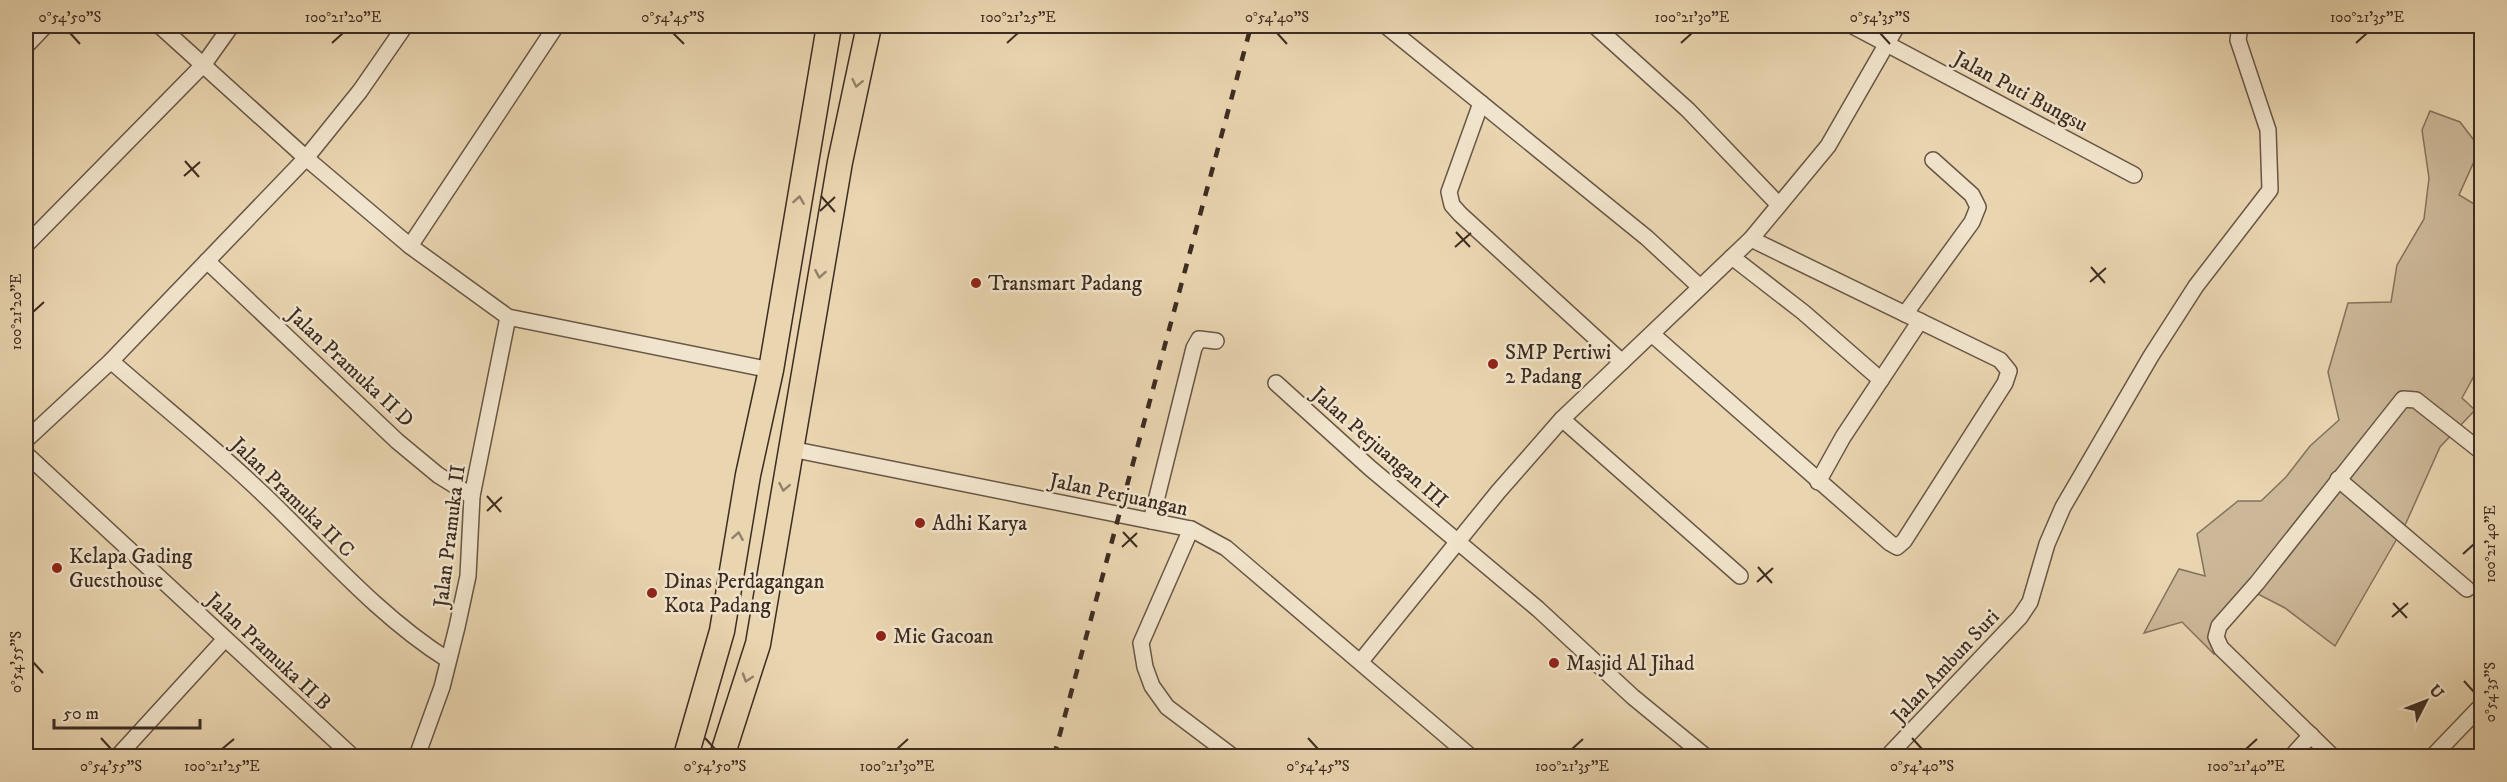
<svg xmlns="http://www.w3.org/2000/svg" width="2507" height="782" font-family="'IM FELL DW Pica',serif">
  <rect width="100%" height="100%" fill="#e9d5b0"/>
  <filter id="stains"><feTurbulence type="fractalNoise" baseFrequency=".00333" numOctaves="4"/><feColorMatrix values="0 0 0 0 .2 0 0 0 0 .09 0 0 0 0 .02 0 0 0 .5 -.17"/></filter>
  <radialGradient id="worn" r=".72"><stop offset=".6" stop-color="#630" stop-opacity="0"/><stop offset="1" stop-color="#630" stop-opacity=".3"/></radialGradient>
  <!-- green -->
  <path fill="#ccb898" stroke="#84725d" stroke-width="1.5" d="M2430,111l30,11 20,26 -21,47 22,13v155l-19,35 13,12 -35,37 -34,76 -71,123 -50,-38 -27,-14 -4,1 -24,28 -16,31 -32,-32 -38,11 35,-64 26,7 -8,-42 41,-33h23l25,-24 24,-31 29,-26 -11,-48 20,-69 43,-1 6,-37 27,-46 5,-41 -7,-48z"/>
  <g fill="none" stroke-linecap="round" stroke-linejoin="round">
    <defs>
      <g id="minor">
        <path d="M160,26l146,132 104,88 98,71 263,53"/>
        <path d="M1386,26l261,212 53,49"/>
        <path d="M1595,26l93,84 91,95"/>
        <path d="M1853,26l281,149"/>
        <path d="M26,46l19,-20"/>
        <path d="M1481,103l-32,89 3,13 8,9 162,148"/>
        <path d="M26,245l178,-181 27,-38"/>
        <path d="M410,246l146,-220"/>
        <path d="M1732,257l71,55 78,68"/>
        <path d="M207,261l190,180 41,34 34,21"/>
        <path d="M1905,314l67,-92 6,-15 -6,-12 -39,-35"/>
        <path d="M1653,335l237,208 7,4 7,-6 101,-158 4,-12 -9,-11 -249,-121"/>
        <path d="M111,361c50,44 103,86 151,132 61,58 115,122 186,167"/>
        <path d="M1276,383l94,85 168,141 95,88 72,59"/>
        <path d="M1562,419l178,157"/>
        <path d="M26,440l85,-79 195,-203 54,-67 45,-65"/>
        <path d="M791,449l400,80 35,19 244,208"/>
        <path d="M26,454l326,302"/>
        <path d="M2338,479l129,110"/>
        <path d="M1818,482l25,-45 77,-116"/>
        <path d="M1151,521l43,-173 5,-9 17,2"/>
        <path d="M1191,529l-50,114 4,24 7,19 15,21 65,49"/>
        <path d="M1361,661l137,-169 64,-73 189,-180 77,-93 69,-120"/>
        <path d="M118,756l107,-117"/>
        <path d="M417,756l25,-69 15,-60 11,-51 4,-80 36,-179"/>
        <path d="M1888,756l132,-139 10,-15 17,-58 16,-37 88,-151 45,-70 74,-96 -2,-60 -30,-90 2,-14"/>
        <path d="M2292,756l19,-21"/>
        <path d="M2332,756l-111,-108 -5,-11 3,-11 38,-43 146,-184 13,1 66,52"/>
        <path d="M2433,756l49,-51"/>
      </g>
      <g id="primary">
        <path d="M686,756l36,-125 26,-156 23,-105 58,-344"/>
        <path d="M722,756l36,-112 82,-482 29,-136"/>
      </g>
    </defs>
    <!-- minor casing -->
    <use href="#minor" stroke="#685646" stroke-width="18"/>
    <!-- primary casing -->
    <use href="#primary" stroke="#3d2c22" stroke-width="27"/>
    <!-- minor -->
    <use href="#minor" stroke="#f1e4cc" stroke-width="15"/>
    <!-- primary -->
    <use href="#primary" stroke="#e9d5b0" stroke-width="24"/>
    <!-- rail -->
    <path stroke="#3d2c22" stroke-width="4.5" stroke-dasharray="10 10" stroke-linecap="butt" d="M1054,756l197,-730"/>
  </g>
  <!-- one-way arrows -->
  <defs><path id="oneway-chevron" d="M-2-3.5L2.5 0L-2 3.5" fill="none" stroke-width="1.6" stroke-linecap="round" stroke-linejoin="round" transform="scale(1.5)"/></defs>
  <g stroke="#938069">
    <use href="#oneway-chevron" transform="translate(857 83) rotate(102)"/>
    <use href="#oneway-chevron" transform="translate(799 200) rotate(-81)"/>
    <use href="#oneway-chevron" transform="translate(820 274) rotate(100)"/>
    <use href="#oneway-chevron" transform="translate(784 487) rotate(101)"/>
    <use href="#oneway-chevron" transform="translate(738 536) rotate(-80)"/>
    <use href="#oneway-chevron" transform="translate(747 678) rotate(108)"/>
  </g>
  <!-- ticks -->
  <path fill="none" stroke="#3d2c22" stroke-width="2" d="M70,33l10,11M673,33l11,11M1277,33l10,11M1880,33l10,11M332,43l11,-10M1007,43l11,-10M1681,43l11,-10M2356,43l11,-10M185,161l14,16M184,176l16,-14M821,196l14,16M820,211l15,-14M1456,232l14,15M1455,247l16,-14M2091,267l14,16M2090,282l16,-14M33,312l11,-10M487,496l14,16M487,511l15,-14M1123,532l14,15M1122,547l15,-14M2463,554l11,-10M1758,567l14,16M1757,582l16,-14M2393,603l14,15M2392,617l16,-14M33,662l10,11M2464,681l10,11M101,738l10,11M705,738l10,11M1308,738l10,11M1912,738l10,11M222,749l12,-10M897,749l11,-10M1572,749l11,-10M2246,749l11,-10"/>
  <!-- markers -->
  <g fill="#8f2418" stroke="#f1e4cc" stroke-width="2">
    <circle cx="976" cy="283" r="6"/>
    <circle cx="1493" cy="364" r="6"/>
    <circle cx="920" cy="523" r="6"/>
    <circle cx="57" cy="568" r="6"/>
    <circle cx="652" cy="593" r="6"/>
    <circle cx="881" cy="636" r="6"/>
    <circle cx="1554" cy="663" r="6"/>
  </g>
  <g text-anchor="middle" stroke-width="5" stroke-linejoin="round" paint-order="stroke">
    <!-- street labels -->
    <g font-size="21" fill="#3d2c22" stroke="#f1e4cc">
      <text transform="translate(2021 91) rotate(28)" y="7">Jalan Puti Bungsu</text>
      <text transform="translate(351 367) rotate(43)" y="7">Jalan Pramuka II D</text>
      <text transform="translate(1380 447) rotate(41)" y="7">Jalan Perjuangan III</text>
      <text transform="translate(1119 494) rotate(12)" y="7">Jalan Perjuangan</text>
      <text transform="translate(293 497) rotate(44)" y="7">Jalan Pramuka II C</text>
      <text transform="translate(449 536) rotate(-83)" y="7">Jalan Pramuka II</text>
      <text transform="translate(269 651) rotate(43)" y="7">Jalan Pramuka II B</text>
      <text transform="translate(1945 666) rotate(-47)" y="7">Jalan Ambun Suri</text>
    </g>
    <!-- poi labels -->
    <g font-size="21" fill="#3d2c22" stroke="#f1e4cc" text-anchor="start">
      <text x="988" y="290">Transmart Padang</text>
      <text x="1505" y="359">SMP Pertiwi<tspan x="1505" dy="24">2 Padang</tspan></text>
      <text x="932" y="530">Adhi Karya</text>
      <text x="69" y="563">Kelapa Gading<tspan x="69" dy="24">Guesthouse</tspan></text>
      <text x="664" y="588">Dinas Perdagangan<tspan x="664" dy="24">Kota Padang</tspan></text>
      <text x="893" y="643">Mie Gacoan</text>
      <text x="1566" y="670">Masjid Al Jihad</text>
    </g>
  </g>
  <!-- margin -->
  <rect width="2507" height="782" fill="none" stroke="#e9d5b0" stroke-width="66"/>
  <!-- north arrow -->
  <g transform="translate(2426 701) rotate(48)" stroke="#f1e4cc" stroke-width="4.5" paint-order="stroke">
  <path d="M0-4.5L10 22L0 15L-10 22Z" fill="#3d2c22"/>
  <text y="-9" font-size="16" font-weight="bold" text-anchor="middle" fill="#3d2c22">U</text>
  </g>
  <!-- scale -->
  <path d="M54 719v9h146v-9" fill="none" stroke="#3d2c22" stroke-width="3"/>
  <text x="63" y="719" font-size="18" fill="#3d2c22" stroke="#f1e4cc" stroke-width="4.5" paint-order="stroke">50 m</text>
  <rect x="33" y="33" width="2441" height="716" fill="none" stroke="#3d2c22" stroke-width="2"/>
  <g font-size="15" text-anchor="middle" fill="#3d2c22">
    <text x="70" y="22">0°54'50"S</text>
    <text x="343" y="22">100°21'20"E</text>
    <text x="673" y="22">0°54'45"S</text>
    <text x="1018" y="22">100°21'25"E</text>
    <text x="1277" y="22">0°54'40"S</text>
    <text x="1692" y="22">100°21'30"E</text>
    <text x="1880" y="22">0°54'35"S</text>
    <text x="2367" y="22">100°21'35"E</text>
    <text transform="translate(16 312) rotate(-90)" y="5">100°21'20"E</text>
    <text transform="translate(2490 544) rotate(-90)" y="5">100°21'40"E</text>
    <text transform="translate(16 662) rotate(-90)" y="5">0°54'55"S</text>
    <text transform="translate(2490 692) rotate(-90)" y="5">0°54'35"S</text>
    <text x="111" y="771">0°54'55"S</text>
    <text x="222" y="771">100°21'25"E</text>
    <text x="715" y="771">0°54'50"S</text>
    <text x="897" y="771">100°21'30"E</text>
    <text x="1318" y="771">0°54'45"S</text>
    <text x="1572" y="771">100°21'35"E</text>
    <text x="1922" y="771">0°54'40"S</text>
    <text x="2246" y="771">100°21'40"E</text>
  </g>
  <rect width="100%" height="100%" filter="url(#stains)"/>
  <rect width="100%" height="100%" fill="url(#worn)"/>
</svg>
